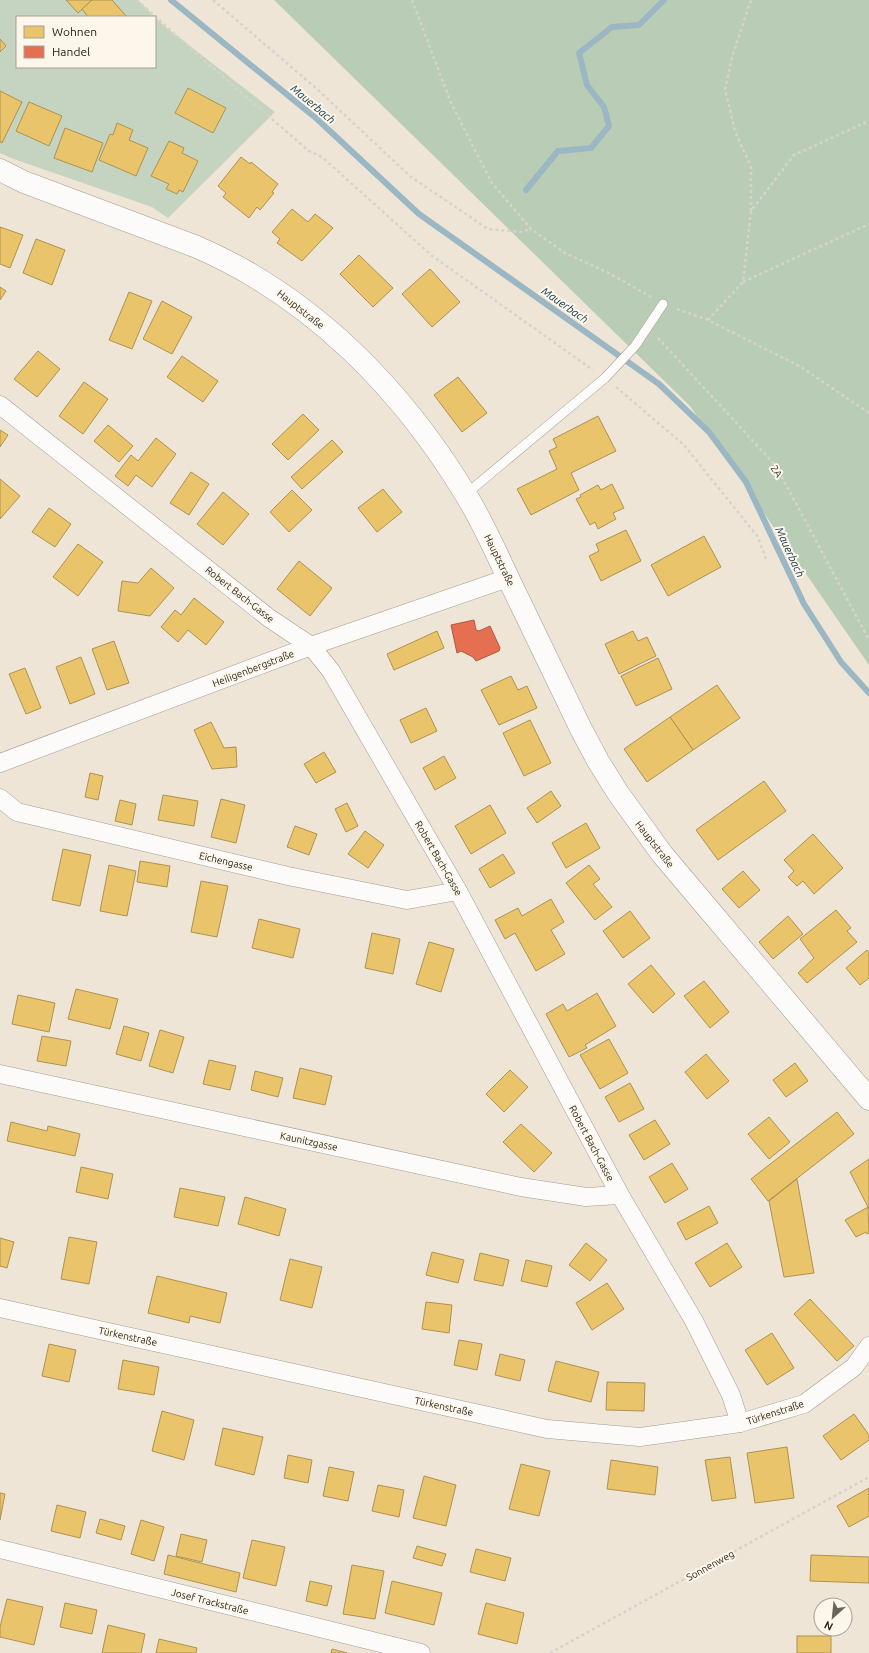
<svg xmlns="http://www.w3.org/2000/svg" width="869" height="1653" font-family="Ubuntu,sans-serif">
  <rect width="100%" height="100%" fill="#eee5d6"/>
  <!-- green -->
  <path fill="#c4d4c0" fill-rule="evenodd" d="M0,0h138l25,25 112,87 -107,106 -16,-11 -141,-49 -11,-5zM17,17h138v50h-138z"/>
  <!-- forest -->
  <path fill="#b9ccb6" d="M274,0h595v665l-179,-259z"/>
  <!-- homes -->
  <g fill="#e9c46a" stroke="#ae9250">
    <path d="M66,0h26l-14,13z"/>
    <path d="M92,0h20l15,17h-39l-6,-8z"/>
    <path d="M0,39l6,7 -6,6z"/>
    <path d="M188,88l38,20 -13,25 -38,-20z"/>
    <path d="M0,91l22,11 -20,41 -2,-1z"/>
    <path d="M29,102l33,14 -13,30 -33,-15z"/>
    <path d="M117,123l16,7 -4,10 19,8 -12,28 -37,-16 11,-26 3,1z"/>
    <path d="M65,128l38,15 -11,29 -38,-14z"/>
    <path d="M169,141l15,7 -2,5 16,8 -15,31 -4,-2 -2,4 -11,-5 3,-5 -18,-8z"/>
    <path d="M241,157l9,7 1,-2 27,22 -6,8 2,1 -14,17 -3,-3 -8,11 -26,-21 3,-4 -8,-7z"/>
    <path d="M292,209l16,13 7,-8 18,14 -31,33 -25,-18 3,-4 -8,-7z"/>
    <path d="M0,227l23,8 -13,33 -10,-4z"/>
    <path d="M36,239l29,11 -13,35 -29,-12z"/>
    <path d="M359,255l34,33 -20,19 -33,-33z"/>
    <path d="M430,269l30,33 -28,25 -30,-33z"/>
    <path d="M0,287l6,4 -6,9z"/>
    <path d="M129,292l23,9 -20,48 -23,-9z"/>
    <path d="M162,301l30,16 -20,37 -29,-15z"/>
    <path d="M38,351l22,18 -23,28 -23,-18z"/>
    <path d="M182,356l36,25 -15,21 -36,-25z"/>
    <path d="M458,377l29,36 -25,19 -28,-37z"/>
    <path d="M84,382l24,17 -25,35 -24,-18z"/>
    <path d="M303,414l16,16 -31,30 -16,-16z"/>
    <path d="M598,416l18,35 -45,22 8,17 -48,25 -14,-26 40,-20 -8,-18 8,-4 -4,-8z"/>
    <path d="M108,425l25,21 -14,16 -25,-21z"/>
    <path d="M0,430l8,5 -8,12z"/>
    <path d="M156,438l20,16 -24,33 -16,-12 -8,11 -13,-10 16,-21 7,6z"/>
    <path d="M332,440l11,12 -41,37 -11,-12z"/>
    <path d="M191,472l18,12 -20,31 -19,-12z"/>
    <path d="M0,479l20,17 -20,23z"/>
    <path d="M612,484l12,24 -11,5 3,6 -18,10 -3,-7 -5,3 -14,-26 5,-2 -1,-2 18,-10 3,5z"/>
    <path d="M383,489l19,23 -25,20 -19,-24z"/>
    <path d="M292,490l20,20 -23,22 -19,-20z"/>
    <path d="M223,492l26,22 -26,31 -26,-21z"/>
    <path d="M49,508l22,16 -16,23 -23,-15z"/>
    <path d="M626,530l15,31 -40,20 -12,-25 10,-5 -3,-7z"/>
    <path d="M704,536l17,31 -53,29 -17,-31z"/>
    <path d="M78,544l25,18 -25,34 -25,-19z"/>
    <path d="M299,561l33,27 -22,28 -33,-27z"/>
    <path d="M151,568l23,20 -24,28 -32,-5 4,-30 16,2z"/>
    <path d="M194,598l30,24 -18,23 -18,-15 -10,12 -17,-15 14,-17 6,5z"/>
    <path d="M437,631l7,17 -50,22 -7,-16z"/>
    <path d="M633,631l5,10 9,-4 9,19 -37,18 -14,-30z"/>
    <path d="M114,641l15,42 -22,7 -15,-41z"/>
    <path d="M81,657l14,37 -25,10 -14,-37z"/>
    <path d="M658,658l14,31 -36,17 -15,-30z"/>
    <path d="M25,668l16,40 -15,6 -17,-40z"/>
    <path d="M511,676l7,14 9,-4 10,22 -38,17 -18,-35z"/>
    <path d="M717,685l23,33 -47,32 -23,-33z"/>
    <path d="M426,708l11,23 -26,12 -11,-23z"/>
    <path d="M670,717l23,33 -46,32 -23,-33z"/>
    <path d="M530,720l21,43 -27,13 -21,-43z"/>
    <path d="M211,722l13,26 12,-1 1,20 -25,2 -18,-39z"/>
    <path d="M324,752l12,20 -20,11 -12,-19z"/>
    <path d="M444,756l12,22 -21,12 -12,-22z"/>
    <path d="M90,773l13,3 -5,24 -13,-3z"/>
    <path d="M764,781l22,30 -68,49 -22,-30z"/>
    <path d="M551,791l10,15 -24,17 -10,-15z"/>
    <path d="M163,795l35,6 -4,25 -36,-6z"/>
    <path d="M221,799l24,6 -9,38 -25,-6z"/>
    <path d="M120,800l16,4 -4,21 -17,-4z"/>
    <path d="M347,803l11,23 -12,6 -11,-23z"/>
    <path d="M490,805l16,28 -35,21 -16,-28z"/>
    <path d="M586,823l14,25 -34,20 -14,-25z"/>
    <path d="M295,826l22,8 -8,21 -22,-8z"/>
    <path d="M365,831l19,14 -16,23 -20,-14z"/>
    <path d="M813,834l30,34 -29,26 -11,-13 -6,5 -9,-9 6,-6 -10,-11z"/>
    <path d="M63,849l28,6 -11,51 -28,-6z"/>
    <path d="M503,854l12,19 -25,15 -11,-19z"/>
    <path d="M140,861l30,5 -3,21 -30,-5z"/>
    <path d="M109,865l27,6 -9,45 -27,-5z"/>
    <path d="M589,865l11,14 -7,5 19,23 -17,13 -29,-37z"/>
    <path d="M743,871l17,19 -21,18 -17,-19z"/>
    <path d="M201,881l27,5 -11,51 -26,-5z"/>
    <path d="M551,899l13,23 -13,8 14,24 -29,17 -21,-38 -10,6 -10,-19 23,-12 4,8z"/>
    <path d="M836,910l15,18 -4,3 10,11 -50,41 -9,-10 16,-15 -14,-19z"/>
    <path d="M630,911l20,27 -27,20 -20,-27z"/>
    <path d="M788,916l15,18 -30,25 -14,-17z"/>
    <path d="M259,919l41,10 -7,29 -41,-10z"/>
    <path d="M372,933l28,6 -7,35 -28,-6z"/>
    <path d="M429,942l25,7 -13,43 -25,-8z"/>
    <path d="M867,950l2,3v25l-9,7 -14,-17z"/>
    <path d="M651,965l24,29 -22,19 -25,-29z"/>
    <path d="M704,981l25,31 -19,16 -26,-32z"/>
    <path d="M76,989l42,10 -8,30 -42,-10z"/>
    <path d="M597,993l19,33 -31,19 2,3 -18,9 -23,-43 17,-10 4,7z"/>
    <path d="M18,995l37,8 -6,29 -37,-8z"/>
    <path d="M124,1026l25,7 -8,28 -25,-7z"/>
    <path d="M160,1030l24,7 -11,36 -24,-7z"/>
    <path d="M42,1036l29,5 -5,25 -29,-5z"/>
    <path d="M609,1039l19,34 -28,16 -20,-34z"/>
    <path d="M706,1054l23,27 -22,18 -22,-27z"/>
    <path d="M209,1060l27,6 -6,24 -27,-6z"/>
    <path d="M795,1063l13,18 -22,16 -13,-17z"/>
    <path d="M300,1068l32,8 -7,29 -32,-7z"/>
    <path d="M510,1070l18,17 -24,25 -18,-18z"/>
    <path d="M255,1071l28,7 -5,19 -27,-7z"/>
    <path d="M630,1083l14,26 -25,13 -14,-25z"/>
    <path d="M837,1112l17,22 -86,67 -17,-22z"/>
    <path d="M769,1117l21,25 -21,17 -21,-25z"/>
    <path d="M655,1120l15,24 -26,16 -15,-25z"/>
    <path d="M11,1122l36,9 1,-5 32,8 -5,22 -68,-15z"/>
    <path d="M521,1124l31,29 -18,19 -31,-30z"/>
    <path d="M869,1159v50l-19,-37z"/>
    <path d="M672,1163l16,26 -23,14 -16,-26z"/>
    <path d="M81,1167l32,7 -5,25 -32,-7z"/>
    <path d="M797,1179l17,94 -30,4 -15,-76z"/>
    <path d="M180,1188l45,9 -7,29 -44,-9z"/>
    <path d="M245,1197l41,12 -7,27 -41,-12z"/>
    <path d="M709,1206l9,17 -32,17 -9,-17z"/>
    <path d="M868,1207l1,26 -2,1 -1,-2 -10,5 -11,-17z"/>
    <path d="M69,1237l28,5 -8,42 -28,-5z"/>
    <path d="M0,1238l14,4 -7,26 -7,-2z"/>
    <path d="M586,1243l21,17 -17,21 -21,-16z"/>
    <path d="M727,1243l15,24 -32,20 -15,-24z"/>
    <path d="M432,1252l32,8 -6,23 -32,-8z"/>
    <path d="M480,1253l29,7 -6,26 -29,-6z"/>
    <path d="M290,1259l32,8 -10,41 -32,-8z"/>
    <path d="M526,1260l26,6 -5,21 -26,-6z"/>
    <path d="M157,1276l70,17 -7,30 -30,-7 -1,7 -41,-10z"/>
    <path d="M607,1283l17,26 -32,21 -16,-27z"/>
    <path d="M810,1299l44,47 -17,15 -43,-47z"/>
    <path d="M426,1302l26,3 -3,28 -27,-4z"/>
    <path d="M772,1333l22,35 -27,17 -22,-35z"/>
    <path d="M459,1340l23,4 -5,26 -23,-5z"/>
    <path d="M49,1344l27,6 -7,32 -27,-6z"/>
    <path d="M500,1354l25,6 -5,21 -25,-6z"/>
    <path d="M123,1360l36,7 -5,28 -36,-6z"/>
    <path d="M556,1361l43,11 -8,30 -43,-11z"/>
    <path d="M607,1382l38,1 -1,28 -38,-1z"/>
    <path d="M162,1411l32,9 -10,40 -32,-9z"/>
    <path d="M854,1414l15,21v5l-28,20 -18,-24z"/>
    <path d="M223,1428l40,9 -9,38 -39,-10z"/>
    <path d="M787,1447l7,51 -39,5 -8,-50z"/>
    <path d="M288,1455l24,5 -4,23 -24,-5z"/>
    <path d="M730,1457l6,41 -24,3 -7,-41z"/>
    <path d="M611,1460l47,7 -3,28 -48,-6z"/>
    <path d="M521,1464l29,7 -11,45 -30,-7z"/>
    <path d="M329,1467l25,5 -6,29 -25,-5z"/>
    <path d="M424,1476l32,9 -10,41 -33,-8z"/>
    <path d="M378,1485l26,5 -5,27 -27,-6z"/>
    <path d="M869,1488v28l-20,11 -12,-21z"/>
    <path d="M0,1493l5,1 -5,26z"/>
    <path d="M57,1505l29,7 -6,26 -29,-7z"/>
    <path d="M100,1519l25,7 -4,14 -25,-7z"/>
    <path d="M141,1520l23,7 -10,34 -23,-7z"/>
    <path d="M181,1534l26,6 -5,22 -26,-6z"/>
    <path d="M252,1540l33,7 -9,39 -33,-8z"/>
    <path d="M417,1546l29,8 -4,12 -29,-8z"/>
    <path d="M476,1549l35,9 -6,23 -35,-9z"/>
    <path d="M168,1555l72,18 -4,19 -72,-18z"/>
    <path d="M811,1555l58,2v26l-59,-2z"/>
    <path d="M352,1565l32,6 -9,48 -32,-5z"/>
    <path d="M310,1581l22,5 -5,20 -21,-5z"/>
    <path d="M392,1581l50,12 -8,32 -49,-12z"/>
    <path d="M7,1599l36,8 -9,38 -34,-8v-10z"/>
    <path d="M65,1603l32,7 -5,24 -32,-7z"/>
    <path d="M486,1603l38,10 -7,31 -39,-10z"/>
    <path d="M108,1625l37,9 -4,19h-39z"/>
    <rect x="797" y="1636" width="34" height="17"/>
    <path d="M159,1639l38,9 -1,5h-40z"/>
    <path d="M332,1649l15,4h-16z"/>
  </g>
  <!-- shops -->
  <path fill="#e76f51" stroke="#ad573f" d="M474,620l2,10 3,1 11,-5 10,22 -1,3 -23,10 -3,-4 -12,-6 -4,2 -6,-28z"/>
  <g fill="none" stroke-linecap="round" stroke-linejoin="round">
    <!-- stream -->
    <g stroke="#9bb7c4" stroke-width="6">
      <path d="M171,0l146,119 102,95 240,170 50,48 37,50 58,122 37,58 28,31"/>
      <path d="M526,190l32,-39 33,-3 18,-22 -5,-19 -17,-22 -8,-32 33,-26 27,-2 25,-25"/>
    </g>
    <defs>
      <path id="service" d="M466,494l139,-116 30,-32 28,-42"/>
      <g id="minor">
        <path d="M0,405l269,213 42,28 20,25 127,220 162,304 74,126 37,74 9,28"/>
        <path d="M0,763l311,-117 197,-68"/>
        <path d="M0,798l17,14 271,64 119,24 51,-9"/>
        <path d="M0,1074l521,113 65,10 34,-2"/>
        <path d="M0,1308l547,121 93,8 100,-14 64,-19 50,-37 15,-21"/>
        <path d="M0,1549l421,104"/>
      </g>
      <path id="secondary" d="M0,170l24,12 173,65c115,50 205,142 269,248 18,29 31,60 46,91 23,47 46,95 69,143l17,32 20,32 44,61 207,245"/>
    </defs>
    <!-- service casing -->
    <use href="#service" stroke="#a39c91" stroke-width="10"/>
    <!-- minor casing -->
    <use href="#minor" stroke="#a39c91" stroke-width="19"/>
    <!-- secondary casing -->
    <use href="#secondary" stroke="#a39c91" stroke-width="23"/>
    <!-- path -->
    <g stroke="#d6d3ce" stroke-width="2.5" stroke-dasharray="3 3" stroke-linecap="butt">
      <path d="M137,0l69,62 103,89 13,6 109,98 162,115"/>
      <path d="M213,0l104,89 94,88 77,52 33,3 10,-3"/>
      <path d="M412,0l39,103 41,80 39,46 34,24 44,20 42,24"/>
      <path d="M751,211v-44l-16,-36 -10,-42 8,-35 18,-54"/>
      <path d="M743,282l126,-58"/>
      <path d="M677,309l31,11 93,47 68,46"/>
      <path d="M708,320l35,-38 8,-71 43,-56 75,-34"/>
      <path d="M658,338l118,128 93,174"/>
      <path d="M616,387l68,58 74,92 9,25"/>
      <path d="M550,1653l319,-176"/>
    </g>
    <!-- service -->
    <use href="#service" stroke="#fcfbf9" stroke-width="9"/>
    <!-- minor -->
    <use href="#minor" stroke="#fcfbf9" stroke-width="18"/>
    <!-- secondary -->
    <use href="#secondary" stroke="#fcfbf9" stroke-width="22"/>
  </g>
  <g text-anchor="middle" stroke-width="4" stroke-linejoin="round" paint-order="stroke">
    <!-- street labels -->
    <g font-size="10" fill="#251e14" stroke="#fdf6eb">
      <text transform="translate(301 309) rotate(38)" y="4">Hauptstraße</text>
      <text transform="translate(777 471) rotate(57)" y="4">2A</text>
      <text transform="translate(500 560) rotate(64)" y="4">Hauptstraße</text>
      <text transform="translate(240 594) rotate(38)" y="4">Robert Bach-Gasse</text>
      <text transform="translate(253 668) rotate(-21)" y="4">Heiligenbergstraße</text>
      <text transform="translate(655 844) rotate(52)" y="4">Hauptstraße</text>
      <text transform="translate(439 858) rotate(60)" y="4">Robert Bach-Gasse</text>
      <text transform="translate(226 861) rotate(13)" y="4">Eichengasse</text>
      <text transform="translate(309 1141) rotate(12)" y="4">Kaunitzgasse</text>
      <text transform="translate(592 1143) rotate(62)" y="4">Robert Bach-Gasse</text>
      <text transform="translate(128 1336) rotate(12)" y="4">Türkenstraße</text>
      <text transform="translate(444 1406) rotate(12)" y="4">Türkenstraße</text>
      <text transform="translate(775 1412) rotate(-18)" y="4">Türkenstraße</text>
      <text transform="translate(710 1565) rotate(-29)" y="4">Sonnenweg</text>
      <text transform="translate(210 1601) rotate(14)" y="4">Josef Trackstraße</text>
    </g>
    <!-- water labels -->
    <g font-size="11" font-style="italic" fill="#0e3548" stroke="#fdf6eb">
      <text transform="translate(313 104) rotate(40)" y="4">Mauerbach</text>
      <text transform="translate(565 305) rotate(35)" y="4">Mauerbach</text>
      <text transform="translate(790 552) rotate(65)" y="4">Mauerbach</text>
    </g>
  </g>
  <!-- legend -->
  <rect x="16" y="16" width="140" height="52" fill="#fdf6eb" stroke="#a7a095"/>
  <rect x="24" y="26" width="20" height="12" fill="#e9c46a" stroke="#a7a095"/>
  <text x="52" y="36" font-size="12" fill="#251e14">Wohnen</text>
  <rect x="24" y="46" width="20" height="12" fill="#e76f51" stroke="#a7a095"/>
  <text x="52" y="56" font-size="12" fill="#251e14">Handel</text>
  <!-- north arrow -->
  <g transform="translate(833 1617) rotate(207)"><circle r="19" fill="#fdf6eb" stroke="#a7a095"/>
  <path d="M0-3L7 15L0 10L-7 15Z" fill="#6b6458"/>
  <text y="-6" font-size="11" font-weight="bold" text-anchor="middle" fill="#251e14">N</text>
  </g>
</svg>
